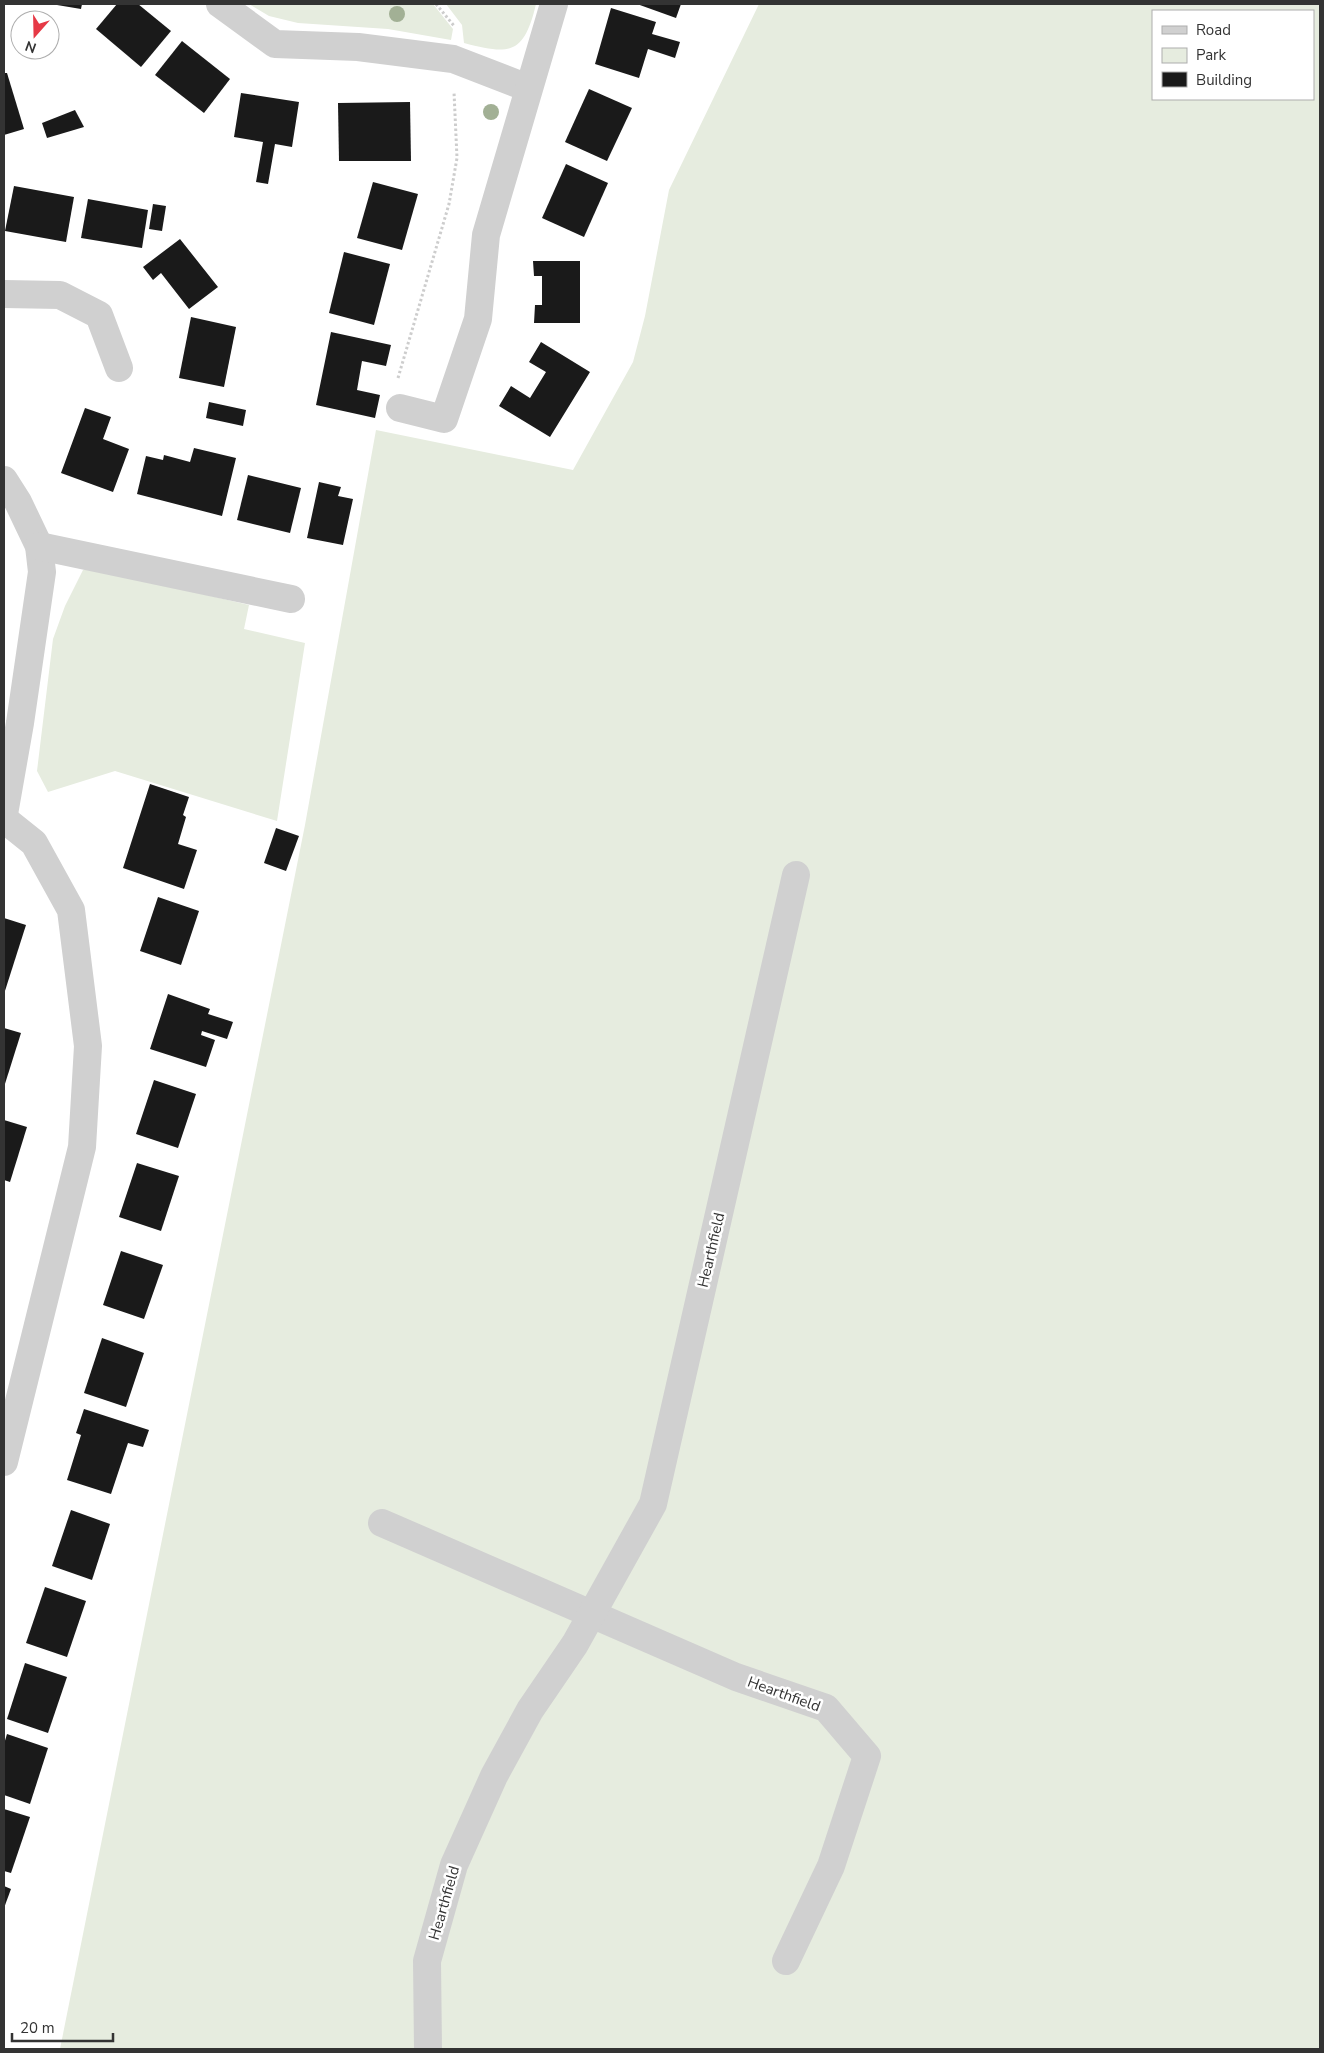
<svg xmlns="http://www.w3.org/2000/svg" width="1324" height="2053" font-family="'Nunito Sans',sans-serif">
  <rect width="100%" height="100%" fill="#fff"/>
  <!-- green -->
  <g fill="#e6ecdf" fill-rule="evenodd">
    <path d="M249,4h184l20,25 -2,11 -63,-11 -90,-6 -29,-7z"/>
    <path d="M446,4h90c-12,51 -26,51 -72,39l-2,-18z"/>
    <path d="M759,4h561v2045h-1260l245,-1224 71,-395 197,40 60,-108 12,-46 24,-126zM1153,11h160v88h-160z"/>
    <path d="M92,568l157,37 -5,24 61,14 -28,178 -162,-50 -67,21 -11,-21 16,-132 12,-33 18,-36z"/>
  </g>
  <!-- building -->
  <g fill="#1a1a1a">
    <path d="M51,4h31l-1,5z"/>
    <path d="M117,4h21l33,27 -30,36 -45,-38z"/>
    <path d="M637,4h44l-5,14z"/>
    <path d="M611,8l45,14 -4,12 28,8 -5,16 -27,-9 -9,29 -44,-14z"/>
    <path d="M182,41l48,38 -26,34 -49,-38z"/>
    <path d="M4,73h3l17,56 -20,6z"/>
    <path d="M589,89l43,19 -25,53 -42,-19z"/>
    <path d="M241,93l58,9 -7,45 -17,-3 -7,40 -12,-2 7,-40 -29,-5z"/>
    <path d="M410,102l1,59h-72l-1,-58z"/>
    <path d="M75,110l9,17 -37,11 -5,-15z"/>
    <path d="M566,164l42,19 -24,54 -42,-19z"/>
    <path d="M373,182l45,12 -16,56 -45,-12z"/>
    <path d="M14,186l60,11 -8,45 -61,-11z"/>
    <path d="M88,199l60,11 -6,38 -61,-10z"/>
    <path d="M153,204l13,2 -4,25 -13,-2z"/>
    <path d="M180,239l38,48 -29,22 -28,-36 -8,7 -10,-13z"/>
    <path d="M344,252l46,12 -16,61 -45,-12z"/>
    <path d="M533,261h47v62h-46l1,-18h7v-29h-8z"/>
    <path d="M191,317l45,10 -12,60 -45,-9z"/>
    <path d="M331,332l60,13 -5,21 -24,-5 -5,29 23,5 -5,23 -59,-13z"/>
    <path d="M541,342l49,30 -40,65 -51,-31 12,-20 19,12 16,-26 -17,-10z"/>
    <path d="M209,402l37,8 -3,16 -37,-8z"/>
    <path d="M85,408l26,9 -8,22 26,10 -16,43 -52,-19z"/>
    <path d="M194,448l42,10 -14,58 -85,-22 9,-38 17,4 1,-5 26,7z"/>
    <path d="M248,475l53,13 -11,45 -53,-13z"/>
    <path d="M319,482l22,5 -3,9 15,3 -10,46 -36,-7z"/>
    <path d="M150,784l39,13 -6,18 3,2 -8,27 19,6 -13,39 -61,-21z"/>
    <path d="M276,828l23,8 -13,35 -22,-8z"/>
    <path d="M158,897l41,14 -18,54 -41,-14z"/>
    <path d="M4,918l22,7 -22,69z"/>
    <path d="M168,994l42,15 -2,5 25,8 -6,17 -25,-8 -1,4 14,5 -9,27 -56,-18z"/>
    <path d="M4,1028l17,5 -17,54z"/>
    <path d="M154,1080l42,14 -18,54 -42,-14z"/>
    <path d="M4,1120l23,7 -17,55 -6,-2z"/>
    <path d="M137,1163l42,13 -18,55 -42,-14z"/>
    <path d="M121,1251l42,14 -19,54 -41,-14z"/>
    <path d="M102,1338l42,15 -18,54 -42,-14z"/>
    <path d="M84,1409l65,21 -6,17 -15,-4 -17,51 -44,-14 14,-45 -5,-2z"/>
    <path d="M71,1510l39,14 -18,56 -40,-14z"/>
    <path d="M45,1587l41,14 -19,56 -41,-14z"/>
    <path d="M25,1663l42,14 -19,56 -41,-14z"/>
    <path d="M7,1734l41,14 -18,56 -26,-9v-51z"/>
    <path d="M4,1809l26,8 -19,56 -7,-2z"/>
    <path d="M4,1886l7,3 -7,19z"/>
  </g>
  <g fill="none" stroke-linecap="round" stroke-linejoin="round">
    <!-- path -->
    <g stroke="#cdcdcd" stroke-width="3" stroke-dasharray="2.5 2.5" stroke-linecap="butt">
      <path d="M436,4l19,23"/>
      <path d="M398,378l51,-174 8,-46 -3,-66"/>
    </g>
    <!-- minor -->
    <g stroke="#d0d0d0" stroke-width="28">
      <path d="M220,4l55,40 83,3 95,12 75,29"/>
      <path d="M4,294l56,1 39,20 20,53"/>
      <path d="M400,408l44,11 34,-100 8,-84 68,-231"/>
      <path d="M4,480l14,22 21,44 3,26 -22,151 -16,91"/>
      <path d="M39,546l252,53"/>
      <path d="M4,819l30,24 37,67 17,136 -6,101 -78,315"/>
      <path d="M382,1523l354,154 90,31 41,48 -36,110 -45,95"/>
      <path d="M428,2049l-1,-88 27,-96 40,-89 36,-66 45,-66 78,-140 143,-629"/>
    </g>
  </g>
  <!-- trees -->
  <g fill="#a2b095">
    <circle cx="397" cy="14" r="8"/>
    <circle cx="491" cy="112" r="8"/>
  </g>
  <g text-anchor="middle" stroke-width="5" stroke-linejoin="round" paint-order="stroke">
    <!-- street labels -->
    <g font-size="15" fill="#333" stroke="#fff">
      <text transform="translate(711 1250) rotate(-77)" y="5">Hearthfield</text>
      <text transform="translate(784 1694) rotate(20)" y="5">Hearthfield</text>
      <text transform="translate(444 1903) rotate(-74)" y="5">Hearthfield</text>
    </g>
  </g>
  <!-- border -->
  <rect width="1324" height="2053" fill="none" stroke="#333333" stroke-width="10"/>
  <!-- legend -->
  <rect x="1152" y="10" width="162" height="90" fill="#ffffff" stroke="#adadad"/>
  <rect x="1162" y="26" width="25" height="8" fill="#d0d0d0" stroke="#adadad"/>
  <text x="1196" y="35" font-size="15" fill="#333333">Road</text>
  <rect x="1162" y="48" width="25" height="15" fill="#e6ecdf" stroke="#adadad"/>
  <text x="1196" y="60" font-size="15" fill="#333333">Park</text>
  <rect x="1162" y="72" width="25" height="15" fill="#1a1a1a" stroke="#adadad"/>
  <text x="1196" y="85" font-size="15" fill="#333333">Building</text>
  <!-- north arrow -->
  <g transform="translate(35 35) rotate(200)"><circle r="24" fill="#ffffff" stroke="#adadad"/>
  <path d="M0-4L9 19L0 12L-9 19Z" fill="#e63946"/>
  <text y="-8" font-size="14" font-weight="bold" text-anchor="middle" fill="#333333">N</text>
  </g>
  <!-- scale -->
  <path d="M12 2033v8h101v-8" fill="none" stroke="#333333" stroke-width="2.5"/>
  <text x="20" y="2033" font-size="15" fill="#333333" stroke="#ffffff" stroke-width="4" paint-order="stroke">20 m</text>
</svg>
